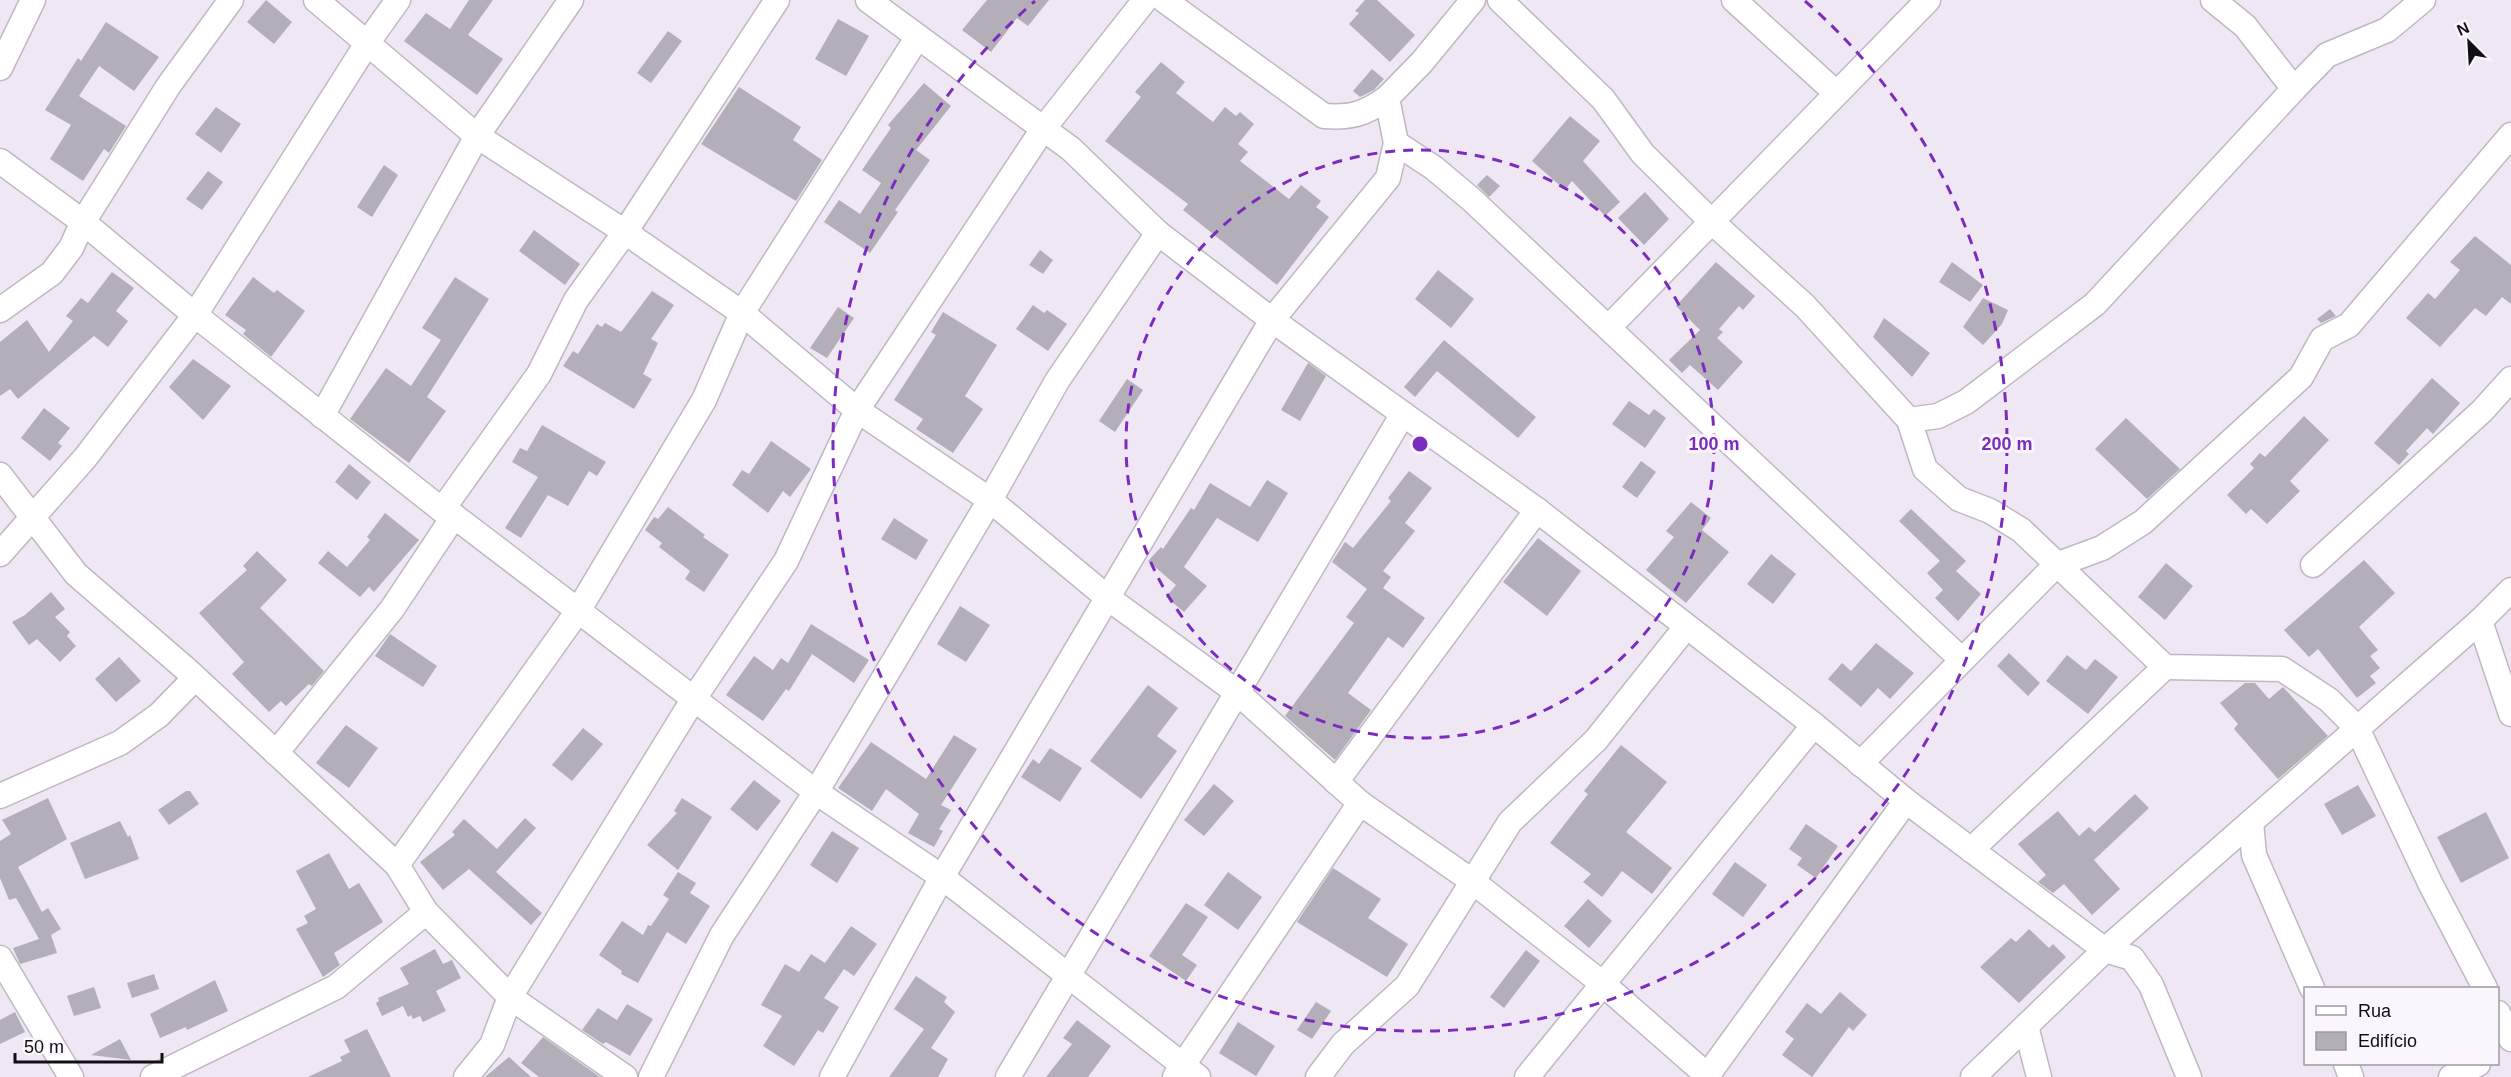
<svg xmlns="http://www.w3.org/2000/svg" width="2511" height="1077" font-family="Helvetica,sans-serif">
  <rect width="100%" height="100%" fill="#efe8f4"/>
  <!-- building -->
  <g fill="#b4aeb9">
    <path d="M266,0l26,22 -18,22 -27,-22z"/>
    <path d="M469,0h24l-25,35 35,24 -26,36 -73,-54 22,-28 24,16z"/>
    <path d="M987,0h62l-21,26 -11,-8 -26,34 -29,-22z"/>
    <path d="M1365,0h12l38,35 -25,27 -41,-38 10,-11 -4,-2z"/>
    <path d="M838,19l31,17 -23,40 -31,-17z"/>
    <path d="M106,22l53,35 -25,34 -35,-25 -20,30 47,30 -17,27 -5,-4 -21,32 -33,-22 21,-34 -26,-15 33,-52 3,3z"/>
    <path d="M668,31l14,10 -31,42 -14,-10z"/>
    <path d="M1161,62l24,20 -9,11 37,29 12,-15 11,9 4,-4 14,12 -16,20 10,8 -8,9 49,38 12,-14 20,16 -5,6 13,10 -52,68 -94,-75 5,-6 -83,-63 36,-44 -6,-5z"/>
    <path d="M1372,69l12,10 -10,11 -14,7 -7,-6z"/>
    <path d="M924,83l27,23 -35,44 14,10 -35,50 3,2 -28,41 -46,-31 15,-22 21,14 21,-31 -19,-13 29,-42 -3,-3z"/>
    <path d="M739,87l62,40 -8,13 29,20 -26,41 -95,-57z"/>
    <path d="M216,107l25,17 -20,29 -26,-19z"/>
    <path d="M1570,116l30,25 -17,20 37,41 -15,14 -33,-35 -7,9 -33,-29z"/>
    <path d="M384,165l14,10 -26,42 -15,-10z"/>
    <path d="M208,171l15,11 -21,28 -16,-11z"/>
    <path d="M1487,175l13,11 -11,11 -12,-12z"/>
    <path d="M1645,192l24,27 -25,26 -26,-27z"/>
    <path d="M534,230l46,34 -15,21 -46,-34z"/>
    <path d="M2475,236l36,29v39l-9,-7 -16,19 -11,-8 -35,39 -34,-29 22,-25 7,6 25,-29 -10,-8z"/>
    <path d="M1040,250l13,10 -10,14 -14,-9z"/>
    <path d="M1716,262l39,34 -12,14 -4,-4 -20,23 4,3 -6,6 26,24 -25,28 -28,-25 -8,8 -13,-13 31,-30 -24,-24z"/>
    <path d="M1952,262l31,23 -13,17 -31,-20z"/>
    <path d="M1438,270l36,29 -23,29 -36,-29z"/>
    <path d="M112,272l22,16 -18,23 12,10 -20,26 -14,-11 -76,63 -8,-10 -10,7v-54l27,-22 22,32 24,-31 -7,-5 15,-18 7,5z"/>
    <path d="M253,277l21,16 3,-3 28,21 -34,46 -28,-23 3,-4 -21,-15z"/>
    <path d="M455,277l34,22 -62,98 19,14 -37,52 -59,-44 36,-51 25,18 30,-46 -19,-12z"/>
    <path d="M652,291l22,14 -23,34 7,4 -15,31 9,5 -18,30 -71,-43 10,-15 5,3 19,-30 5,3 3,-4 16,9z"/>
    <path d="M1983,298l25,12 -6,14 -19,21 -20,-18z"/>
    <path d="M1033,305l11,8 3,-3 20,14 -19,27 -32,-22z"/>
    <path d="M838,307l16,11 -27,40 -17,-10z"/>
    <path d="M2330,309l6,7 -15,7 -4,-4z"/>
    <path d="M943,312l54,33 -32,51 18,13 -30,44 -37,-24 7,-10 -29,-19 42,-65 -5,-3z"/>
    <path d="M1884,318l46,35 -18,24 -39,-40z"/>
    <path d="M1444,340l92,77 -18,21 -81,-67 -22,26 -11,-10z"/>
    <path d="M193,359l38,27 -28,34 -34,-33z"/>
    <path d="M1308,363l18,13 -26,45 -19,-11z"/>
    <path d="M2432,378l28,25 -27,31 -6,-6 -21,23 3,3 -10,11 -25,-22z"/>
    <path d="M1127,379l16,11 -28,42 -16,-11z"/>
    <path d="M1629,401l20,14 5,-6 12,9 -21,30 -33,-24z"/>
    <path d="M44,408l26,20 -12,15 4,3 -12,15 -29,-23z"/>
    <path d="M2304,416l25,24 -39,41 10,10 -33,33 -16,-15 -5,5 -19,-19 27,-27 -4,-4 10,-11 5,4z"/>
    <path d="M2126,418l54,51 -33,30 -52,-50z"/>
    <path d="M542,425l64,37 -9,14 -8,-5 -21,35 -20,-11 -27,43 -16,-10 33,-51 -26,-15 8,-14 7,3z"/>
    <path d="M771,441l40,28 -21,28 -7,-6 -15,22 -36,-28 10,-15 7,4z"/>
    <path d="M1641,461l15,11 -19,26 -15,-11z"/>
    <path d="M349,464l22,18 -14,18 -22,-18z"/>
    <path d="M1409,471l23,17 -27,35 10,8 -32,40 8,6 -8,11 42,30 -22,30 -15,-11 -40,56 23,17 -36,50 -50,-44 69,-93 -8,-6 21,-28 -35,-27 13,-20 8,6 38,-47 -3,-3z"/>
    <path d="M1267,480l21,13 -30,49 -41,-24 -33,49 23,19 -23,26 -18,-15 10,-12 -28,-24 13,-14 2,2 28,-41 3,2 16,-27 40,24z"/>
    <path d="M1691,502l20,16 -9,12 27,22 -43,51 -40,-33 28,-33 -8,-6z"/>
    <path d="M668,507l37,28 -2,2 26,18 -25,37 -19,-13 5,-8 -31,-24 3,-4 -17,-13 9,-13 4,2z"/>
    <path d="M1911,509l55,52 -10,10 25,23 -23,27 -23,-23 8,-8 -16,-17 13,-12 -41,-40z"/>
    <path d="M385,513l34,27 -45,52 -5,-5 -9,10 -42,-34 10,-12 19,16 23,-27 -3,-3z"/>
    <path d="M894,518l34,22 -12,20 -35,-21z"/>
    <path d="M1538,538l43,33 -34,45 -44,-34z"/>
    <path d="M257,551l30,29 -27,28 64,63 -12,15 -3,-2 -23,22 -5,-5 -12,11 -37,-38 12,-12 -45,-49 48,-43 -4,-4z"/>
    <path d="M1771,554l25,20 -23,30 -26,-20z"/>
    <path d="M2364,560l31,33 -36,34 19,23 -8,6 10,12 -10,8 6,7 -19,15 -39,-49 -9,8 -25,-27z"/>
    <path d="M2166,563l27,23 -28,34 -27,-23z"/>
    <path d="M51,592l14,17 -10,8 15,15 -3,4 9,10 -16,16 -23,-23 -8,6 -17,-23 13,-7z"/>
    <path d="M960,606l30,19 -24,37 -29,-18z"/>
    <path d="M811,624l58,36 -15,23 -42,-29 -23,37 -3,-2 -23,32 -37,-26 28,-39 19,14 8,-12 7,5z"/>
    <path d="M390,634l47,32 -14,21 -48,-31z"/>
    <path d="M1876,643l38,30 -24,26 -12,-11 -17,19 -33,-28 14,-16 9,8z"/>
    <path d="M2009,653l31,30 -12,13 -31,-30z"/>
    <path d="M2067,655l19,15 9,-11 23,18 -30,37 -42,-33z"/>
    <path d="M119,657l22,24 -25,21 -21,-23z"/>
    <path d="M2245,683h10l14,16 14,-12 45,49 -50,43 -44,-50 4,-5 -18,-21z"/>
    <path d="M1148,685l30,23 -21,28 20,15 -36,48 -51,-38z"/>
    <path d="M346,725l32,23 -29,40 -33,-25z"/>
    <path d="M583,728l20,16 -31,37 -20,-16z"/>
    <path d="M954,735l23,14 -36,56 10,5 -12,19 4,2 -9,16 -26,-14 11,-19 -33,-25 -14,22 -34,-23 33,-46 55,37z"/>
    <path d="M1621,745l46,37 -41,50 46,36 -20,26 -30,-23 -20,26 -19,-15 8,-8 -41,-31 38,-49 -4,-3z"/>
    <path d="M1050,748l32,20 -22,34 -39,-25 12,-18 6,5z"/>
    <path d="M754,780l27,21 -24,30 -27,-22z"/>
    <path d="M1214,784l20,17 -30,35 -20,-16z"/>
    <path d="M2358,785l18,31 -34,19 -18,-31z"/>
    <path d="M186,791h4l9,13 -30,21 -11,-15z"/>
    <path d="M2135,794l14,14 -55,52 26,29 -28,26 -28,-31 -11,9 -15,-11 8,-7 -28,-31 40,-33 21,25 10,-9 6,5z"/>
    <path d="M48,798l19,41 -49,28 24,45 6,-4 13,21 -10,6 6,18 -37,11 -7,-16 26,-9 -23,-41 -7,2 -9,-22v-37l11,-7 -9,-14z"/>
    <path d="M682,798l30,19 -34,53 -31,-25 30,-32 -3,-2z"/>
    <path d="M2486,812l23,46 -48,25 -24,-46z"/>
    <path d="M525,818l11,10 -40,44 46,41 -11,12 -62,-56 -26,21 -23,-28 35,-27 -3,-3 12,-13 33,30z"/>
    <path d="M120,821l8,16 2,-2 9,24 -54,20 -15,-36z"/>
    <path d="M1806,824l32,22 -22,32 -19,-13 5,-7 -13,-9z"/>
    <path d="M832,831l27,17 -22,35 -27,-18z"/>
    <path d="M329,853l20,36 10,-6 24,39 -49,31 6,12 -17,12 -27,-48 12,-6 -4,-7 12,-7 -20,-38z"/>
    <path d="M1735,862l32,23 -24,32 -31,-23z"/>
    <path d="M1333,868l48,31 -13,19 40,26 -21,33 -90,-55z"/>
    <path d="M678,872l18,11 -6,10 20,13 -24,38 -19,-12 -29,51 -17,-9 1,-3 -23,-16 23,-34 21,14 5,-10 3,1 18,-27 -6,-4z"/>
    <path d="M1228,872l34,25 -24,33 -34,-25z"/>
    <path d="M1588,899l24,22 -23,27 -25,-22z"/>
    <path d="M1186,903l22,14 -26,38 15,10 -11,16 -37,-25z"/>
    <path d="M851,926l26,18 -23,32 -10,-7 -20,29 15,9 -16,26 -5,-3 -24,36 -31,-20 19,-30 -21,-11 24,-41 14,8 12,-18 14,9z"/>
    <path d="M2029,929l20,19 4,-4 13,13 -47,46 -39,-36 31,-29 5,4z"/>
    <path d="M435,949l8,15 9,-4 9,18 -25,13 10,20 -23,11 -3,-6 -7,3 -2,-4 -3,2 -5,-11 -21,10 -6,-13 3,-2 -1,-3 31,-14 -9,-16z"/>
    <path d="M1526,950l14,11 -36,47 -14,-11z"/>
    <path d="M154,974l5,15 -27,9 -5,-15z"/>
    <path d="M916,976l31,21 -3,5 11,10 -24,36 17,11 -10,18h-49l35,-48 -30,-20z"/>
    <path d="M215,980l13,31 -41,19 -1,-3 -26,11 -10,-24z"/>
    <path d="M94,987l7,21 -27,8 -7,-20z"/>
    <path d="M1840,992l27,23 -14,16 -4,-4 -37,50 -30,-22 12,-16 -9,-7 22,-29 14,11z"/>
    <path d="M1316,1002l15,9 -19,28 -15,-9z"/>
    <path d="M627,1004l26,15 -23,37 -24,-14 -3,2 -21,-14 16,-22 19,12z"/>
    <path d="M15,1012l10,20 -25,12v-24z"/>
    <path d="M1077,1020l34,26 -23,31h-42l26,-33 -9,-6z"/>
    <path d="M1238,1022l37,24 -19,30 -37,-23z"/>
    <path d="M367,1029l24,48h-83l34,-16 -2,-4 10,-5 -6,-12z"/>
    <path d="M543,1037l57,40h-61l-18,-14z"/>
    <path d="M120,1039l11,21 -40,-5z"/>
    <path d="M509,1057l22,20h-46z"/>
  </g>
  <g fill="none" stroke-linecap="round" stroke-linejoin="round">
    <defs>
      <g id="minor">
        <path d="M316,0l161,136 148,96 117,81 115,97 133,90 118,98 130,95 122,110 112,78 131,103 106,93"/>
        <path d="M868,0l203,149 87,84 114,87 265,190 277,215 -287,352"/>
        <path d="M1164,0l160,116c27,2 41,-2 63,-18l9,45 38,25 38,32 490,460"/>
        <path d="M1500,0l103,99 40,55 68,67 94,85 104,114 16,49 34,30 31,12 31,19 144,137 117,2 47,31 28,28 74,157 54,103"/>
        <path d="M1734,0l101,92"/>
        <path d="M0,68l33,-68"/>
        <path d="M2294,89l33,-34 60,-25 36,-30"/>
        <path d="M1387,98l35,-36 51,-62"/>
        <path d="M0,161l83,61 112,93 247,195 12,6 362,276 126,85 256,200"/>
        <path d="M0,310l52,-37 19,-25 12,-26 86,-137 62,-85"/>
        <path d="M1609,327l319,-327"/>
        <path d="M322,416l155,-280 94,-136"/>
        <path d="M1909,420l29,-4 28,-14 129,-98 199,-215 -49,-63 -32,-26"/>
        <path d="M0,475l76,99 111,96 210,195 29,47 84,85 115,80"/>
        <path d="M442,510l97,-136 37,-74 49,-68 152,-232"/>
        <path d="M0,554l85,-96 110,-143 173,-273 30,-42"/>
        <path d="M2313,565l169,-154 29,-32"/>
        <path d="M2480,621l31,93"/>
        <path d="M1814,725l92,76 199,149 27,8 19,27 38,92"/>
        <path d="M276,753l116,-144 62,-93"/>
        <path d="M1860,764l196,-199 46,-17 41,-26 158,-145 21,-38 27,-14 162,-190"/>
        <path d="M1336,782l201,-272"/>
        <path d="M0,796l120,-53 39,-28 36,-37"/>
        <path d="M2251,822l3,33 58,133"/>
        <path d="M1971,850l194,-183"/>
        <path d="M397,865l181,-254 126,-211 38,-87 175,-275"/>
        <path d="M0,958l71,119"/>
        <path d="M2498,1013l13,26"/>
        <path d="M2026,1026l13,51"/>
        <path d="M2346,1064l5,13"/>
        <path d="M1707,1076l199,-275"/>
        <path d="M153,1077l183,-90 90,-75"/>
        <path d="M466,1077l26,-32 18,-48 183,-297 93,-139 71,-151 186,-281 102,-129"/>
        <path d="M651,1077l71,-142 94,-143 174,-292 67,-119 101,-148"/>
        <path d="M832,1077l110,-200 330,-557 116,-142 8,-35"/>
        <path d="M1008,1077l395,-663"/>
        <path d="M1175,1077l185,-274"/>
        <path d="M1318,1077l25,-33 64,-58 103,-164 86,-82 90,-113"/>
        <path d="M1973,1077l132,-127 375,-329 31,-31"/>
        <path d="M2451,1077l27,-13"/>
      </g>
    </defs>
    <!-- minor casing -->
    <use href="#minor" stroke="#bfb8c4" stroke-width="27"/>
    <!-- minor -->
    <use href="#minor" stroke="#fff" stroke-width="24"/>
  </g>
  <!-- distance rings -->
  <g fill="none" stroke="#7b2cbf" stroke-width="3" stroke-dasharray="10 8">
    <circle cx="1420" cy="444" r="294"/>
    <path d="M1805 1A587 587 0 1 1 1035 1"/>
  </g>
  <circle cx="1420" cy="444" r="9" fill="#7b2cbf" stroke="#fbf6fe" stroke-width="3"/>
  <g font-size="18" text-anchor="middle" font-weight="bold" fill="#7b2cbf" stroke="#fbf6fe" stroke-width="6" stroke-linejoin="round" paint-order="stroke">
    <text x="1714" y="450">100 m</text>
    <text x="2007" y="450">200 m</text>
  </g>
  <!-- legend -->
  <rect x="2304" y="987" width="195" height="78" fill="#fbf6fe" stroke="#9e9aa0" stroke-width="1.5"/>
  <rect x="2316" y="1006" width="30" height="9" fill="#ffffff" stroke="#9e9aa0" stroke-width="1.5"/>
  <text x="2358" y="1017" font-size="18" fill="#120f13">Rua</text>
  <rect x="2316" y="1032" width="30" height="18" fill="#b4aeb9" stroke="#9e9aa0" stroke-width="1.5"/>
  <text x="2358" y="1047" font-size="18" fill="#120f13">Edifício</text>
  <!-- north arrow -->
  <g transform="translate(2469 42) rotate(336)" stroke="#fbf6fe" stroke-width="4.5" paint-order="stroke">
  <path d="M0-4.5L10 22L0 15L-10 22Z" fill="#120f13"/>
  <text y="-9" font-size="16" font-weight="bold" text-anchor="middle" fill="#120f13">N</text>
  </g>
  <!-- scale -->
  <path d="M15 1053v9h147v-9" fill="none" stroke="#120f13" stroke-width="3"/>
  <text x="24" y="1053" font-size="18" fill="#120f13" stroke="#fbf6fe" stroke-width="4.5" paint-order="stroke">50 m</text>
</svg>
